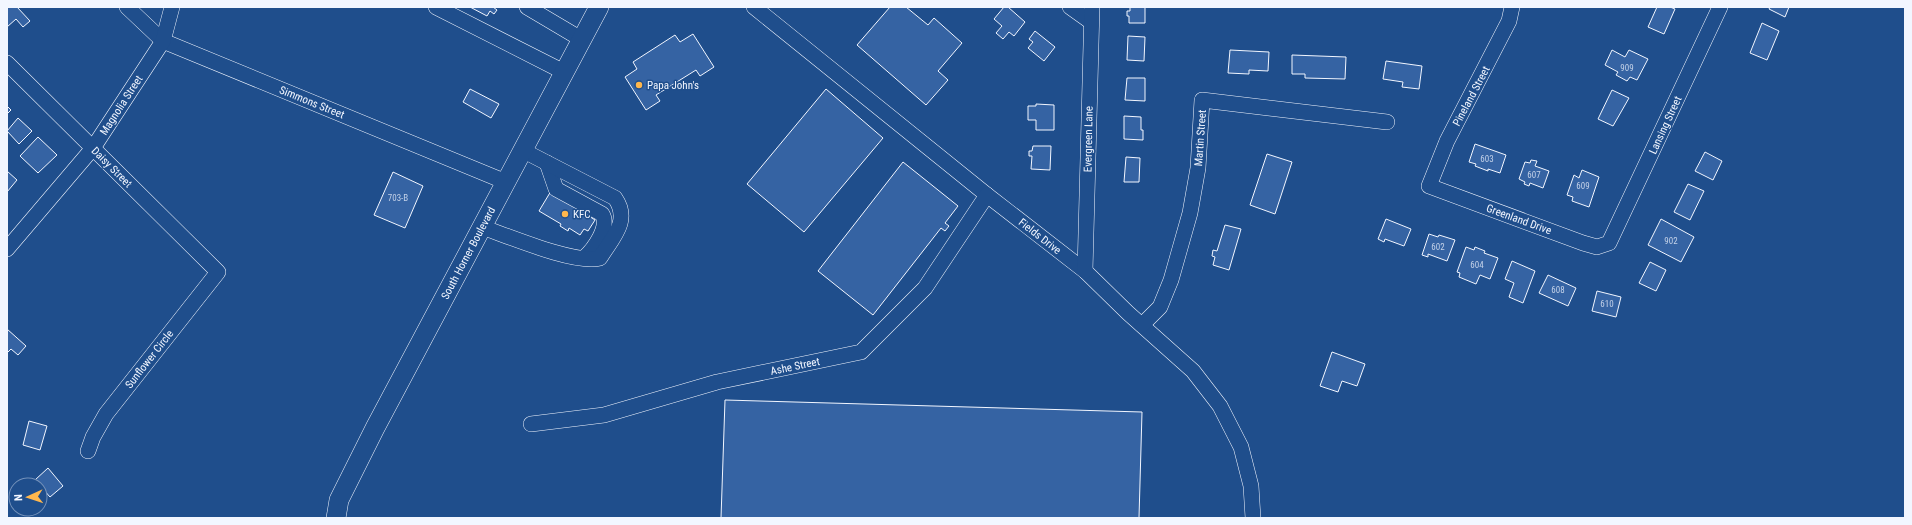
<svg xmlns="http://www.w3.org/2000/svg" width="1912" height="525" font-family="'Roboto Condensed',sans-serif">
  <rect width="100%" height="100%" fill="#1f4e8c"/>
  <!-- building -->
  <g fill="#3563a3" stroke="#f2f6ff">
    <path d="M7,7h10l13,14 -7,6 -7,-8 -9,8z"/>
    <path d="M470,7h23l4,3 -3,4 -4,-3 -3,5z"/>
    <path d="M890,7h16l22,18 6,-7 28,25 -24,28 10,9 -22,25 -69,-60z"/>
    <path d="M1004,7h4l17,15 -11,14 -5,-4 -6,7 -7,-6 6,-7 -8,-7z"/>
    <path d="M1130,7h15v16h-16v-7h-2v-5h3z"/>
    <path d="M1657,7h13l5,2 -11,25 -16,-7z"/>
    <path d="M1770,7h19l-4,10 -16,-8z"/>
    <path d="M1762,23l17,8 -12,29 -17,-7z"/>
    <path d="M1035,31l20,16 -11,14 -16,-13 5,-6 -4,-3z"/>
    <path d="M693,34l21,33 -14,9 -4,-6 -40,25 4,6 -14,9 -21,-33 12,-8 -4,-7 42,-27 5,7z"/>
    <path d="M1128,36l17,1 -1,24 -17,-1z"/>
    <path d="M1230,50l39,2 -1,19 -19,-1v4l-21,-1z"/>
    <path d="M1612,50l13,7 4,-7 19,9 -11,21 -7,-3 -3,4 -11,-6 2,-3 -13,-7z"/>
    <path d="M1292,55l54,2 -1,22 -40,-1v-4h-13z"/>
    <path d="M1386,61l36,5 -3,23 -17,-2 1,-5 -20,-3z"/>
    <path d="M1127,78h18v23l-20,-1z"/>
    <path d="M470,89l29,15 -8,14 -28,-16z"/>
    <path d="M826,89l57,49 -79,94 -57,-48z"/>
    <path d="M1612,90l17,8 -16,28 -15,-7z"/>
    <path d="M1036,104l18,1v25h-18v-10h-8v-14h8z"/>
    <path d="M7,106l4,4 -4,4z"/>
    <path d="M1124,116l17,1v13h2v10l-19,-1z"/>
    <path d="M18,118l14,13 -13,13 -12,-13z"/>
    <path d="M38,137l19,18 -19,18 -18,-17z"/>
    <path d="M1475,144l31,11 -6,18 -12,-4v2l-13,-5 1,-2 -7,-2z"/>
    <path d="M1033,146h18l-1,24 -19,-1 1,-13h-3v-5h3z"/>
    <path d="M1705,152l17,9 -9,19 -18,-9z"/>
    <path d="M1267,154l25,8 -17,52 -25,-9z"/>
    <path d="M1126,157l14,1 -1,24h-15z"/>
    <path d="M1531,160l6,1 -2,5 14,5 -6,17 -13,-5 -1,3 -5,-2 1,-2 -6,-3 6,-17 5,1z"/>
    <path d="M903,162l55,44 -13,17 4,3 -4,5 -4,-3 -68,87 -55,-44z"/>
    <path d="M1582,170l17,7 -10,30 -17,-6 1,-4 -6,-2 7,-20 5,3z"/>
    <path d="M7,171l10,9 -10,12z"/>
    <path d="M393,172l30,14 -18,42 -31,-13z"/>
    <path d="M1688,184l16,7 -14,29 -16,-8z"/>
    <path d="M551,191l44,29 -7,11 -4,-2 -4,6 -11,-7 -1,3 -8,-5 1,-2 -22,-13z"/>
    <path d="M1386,219l25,10 -7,17 -19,-7 -1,3 -6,-3z"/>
    <path d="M1661,219l33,18 -13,25 -33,-17z"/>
    <path d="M1225,225l16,4 -12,41 -16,-5 2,-8 -3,-1 1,-6 4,1z"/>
    <path d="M1429,234l9,3 1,-2 16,5 -8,21 -19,-7v3l-6,-2z"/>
    <path d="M1466,247l8,3 1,-3 10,4 -1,2 14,5 -8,21 -10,-4 -4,9 -17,-7 1,-4 -3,-1z"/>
    <path d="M1512,261l23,10 -12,32 -14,-6 5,-14 -9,-4z"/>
    <path d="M1650,262l16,8 -10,21 -17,-8z"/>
    <path d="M1548,275l28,13 -8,18 -29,-13z"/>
    <path d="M1597,291l24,6 -5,20 -24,-6z"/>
    <path d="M7,329l19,17 -8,9 -7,-6 -4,4z"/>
    <path d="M1332,352l33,12 -8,22 -15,-5 -4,11 -18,-6z"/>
    <path d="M725,400l417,12 -3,106h-418z"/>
    <path d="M29,421l18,5 -7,24 -17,-5z"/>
    <path d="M48,468l15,18 -13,11 -15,-17z"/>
  </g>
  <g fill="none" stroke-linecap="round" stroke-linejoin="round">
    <defs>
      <g id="minor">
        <path d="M127,7l36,34 343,141"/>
        <path d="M436,7l128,65"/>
        <path d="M527,7l54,32"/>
        <path d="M754,7l233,188 98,76 43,42 65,58 27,35 21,41 10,39 2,32"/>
        <path d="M1070,7l21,15"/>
        <path d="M1512,7l-3,14 -62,120 -18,45 154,57 14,4 12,-4 111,-236"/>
        <path d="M7,63l211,209 -112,142 -13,23 -5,14"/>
        <path d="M547,163l9,26 46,25c8,13 -8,35 -18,44"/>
        <path d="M482,227c26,9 94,38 118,31 12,-20 31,-37 15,-60l-93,-48"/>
        <path d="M7,249l86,-101 70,-107 9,-34"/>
        <path d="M1085,271l7,-264"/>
        <path d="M1142,325l18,-18 11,-27 19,-67 8,-45 4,-68 185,22"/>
        <path d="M531,424l73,-9 113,-33 144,-30 64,-64 62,-93"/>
      </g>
      <path id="major" d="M336,518l3,-18 36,-72 224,-421"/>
    </defs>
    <!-- minor casing -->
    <use href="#minor" stroke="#f2f6ff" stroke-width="16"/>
    <!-- major casing -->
    <use href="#major" stroke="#f2f6ff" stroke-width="20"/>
    <!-- minor -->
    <use href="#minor" stroke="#1f4e8c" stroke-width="15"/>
    <!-- major -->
    <use href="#major" stroke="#1f4e8c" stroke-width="19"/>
  </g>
  <!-- markers -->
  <g fill="#ffb74d" stroke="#1f4e8c" stroke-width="1.5">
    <circle cx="639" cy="85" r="4"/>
    <circle cx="565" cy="214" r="4"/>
  </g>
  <g text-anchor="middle" stroke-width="3" stroke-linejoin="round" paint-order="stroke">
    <!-- number labels -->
    <g font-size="9" fill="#c3d1e8">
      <text x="1627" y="71">909</text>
      <text x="1487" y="162">603</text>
      <text x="1534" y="178">607</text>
      <text x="1583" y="189">609</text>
      <text x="398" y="201">703-B</text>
      <text x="1671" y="244">902</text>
      <text x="1438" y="250">602</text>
      <text x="1477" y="268">604</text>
      <text x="1558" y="293">608</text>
      <text x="1607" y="307">610</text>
    </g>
    <!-- poi labels -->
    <g font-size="11" fill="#f2f6ff" stroke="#1f4e8c" text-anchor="start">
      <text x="647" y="89">Papa John's</text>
      <text x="573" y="218">KFC</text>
    </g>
    <!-- street labels -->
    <g font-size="11" fill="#f2f6ff" stroke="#1f4e8c">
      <text transform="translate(1471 96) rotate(-62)" y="4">Pineland Street</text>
      <text transform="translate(312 102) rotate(22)" y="4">Simmons Street</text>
      <text transform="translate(121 105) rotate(-57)" y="4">Magnolia Street</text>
      <text transform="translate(1665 125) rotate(-65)" y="4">Lansing Street</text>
      <text transform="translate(1200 138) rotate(-86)" y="4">Martin Street</text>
      <text transform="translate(1088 139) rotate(-89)" y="4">Evergreen Lane</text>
      <text transform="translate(112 167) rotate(45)" y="4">Daisy Street</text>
      <text transform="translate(1519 219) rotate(20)" y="4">Greenland Drive</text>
      <text transform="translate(1040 236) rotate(38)" y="4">Fields Drive</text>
      <text transform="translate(468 253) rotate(-62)" y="4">South Horner Boulevard</text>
      <text transform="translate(149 359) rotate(-52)" y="4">Sunflower Circle</text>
      <text transform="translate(795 366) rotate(-12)" y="4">Ashe Street</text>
    </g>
  </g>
  <!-- border -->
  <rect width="1912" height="525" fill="none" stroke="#f2f6ff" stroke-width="16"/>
  <!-- north arrow -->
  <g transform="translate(28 497) rotate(267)"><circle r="19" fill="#1f4e8c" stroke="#7391ba"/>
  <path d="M0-3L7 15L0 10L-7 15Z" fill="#ffb74d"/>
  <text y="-6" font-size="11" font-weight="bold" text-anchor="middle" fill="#f2f6ff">N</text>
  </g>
</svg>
